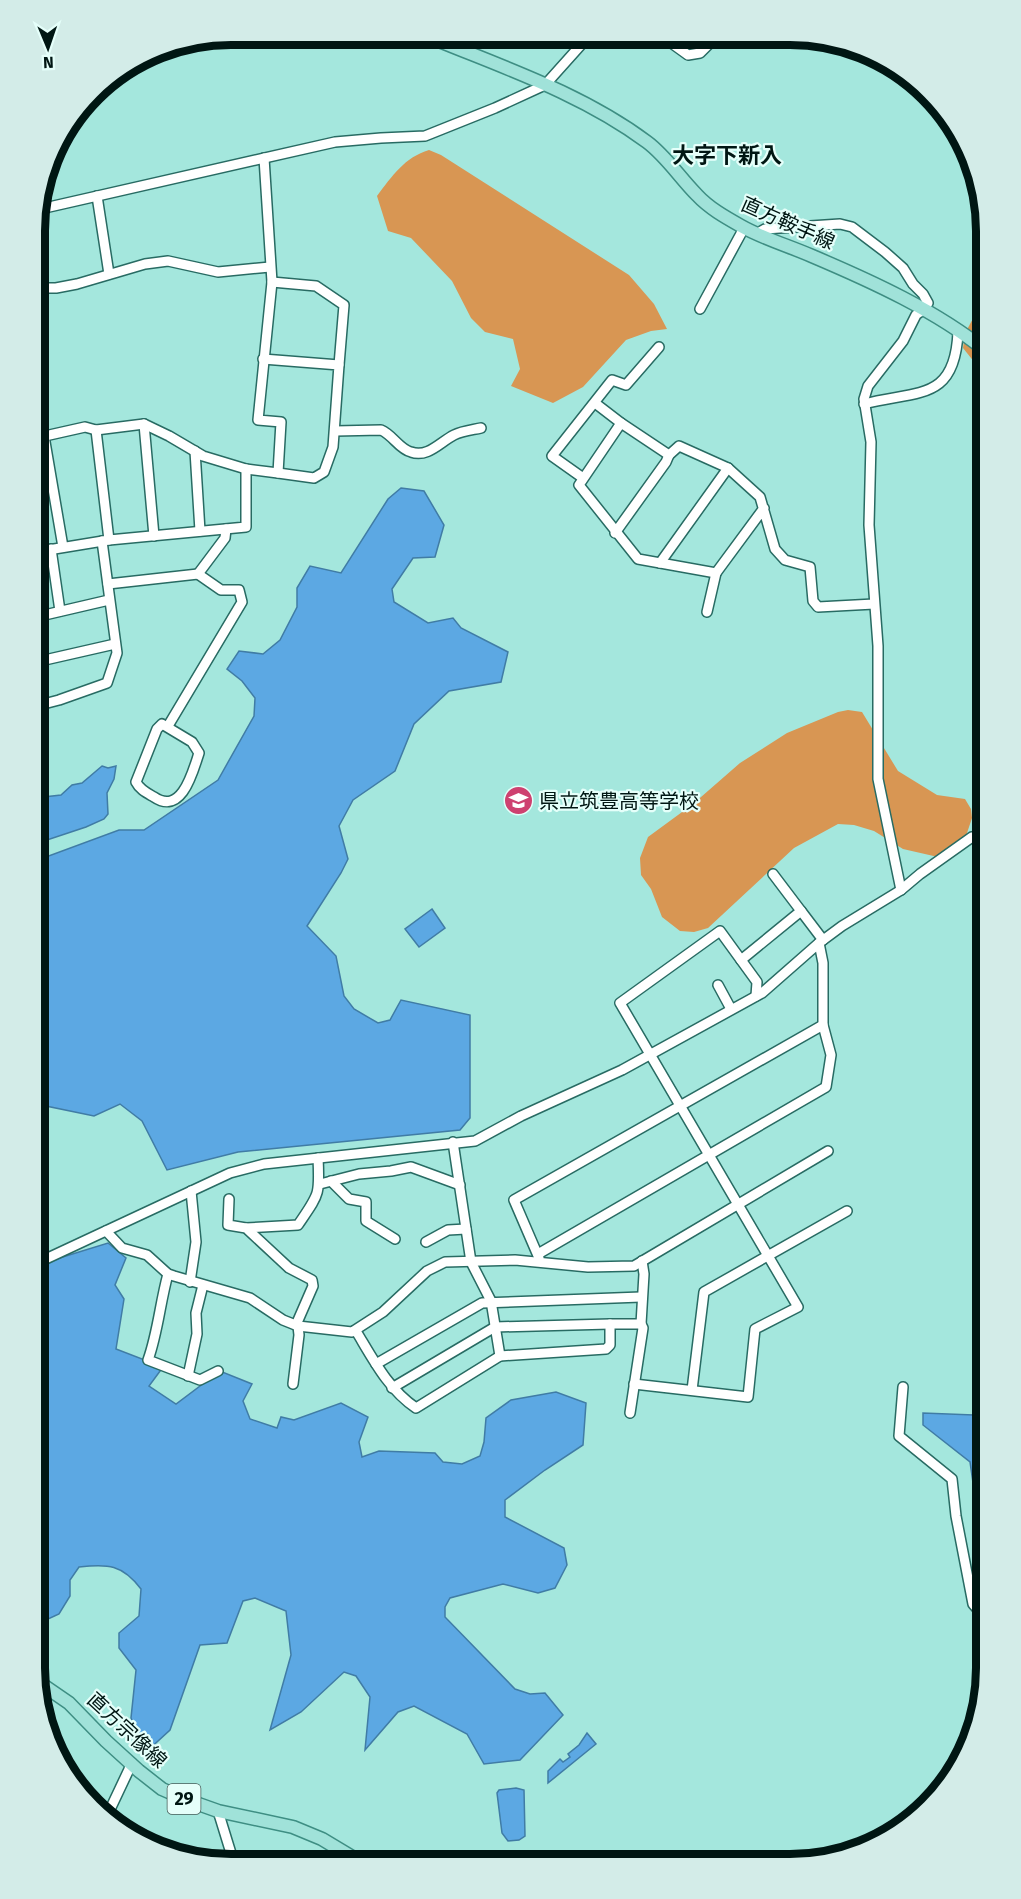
<svg xmlns="http://www.w3.org/2000/svg" width="1021" height="1899" font-family="'Fira Sans','Noto Sans JP',sans-serif">
  <rect width="100%" height="100%" fill="#a4e7dd"/>
  <!-- forest -->
  <g fill="#d89653">
    <path d="M429,150l12,5 188,120 25,29 13,25 -16,2 -25,9 -43,47 -30,16 -42,-17 9,-17 -7,-30 -28,-7 -14,-14 -19,-37 -41,-43 -23,-7 -11,-35c15,-20 28,-39 52,-46z"/>
    <path d="M986,308v57l-11,-2 -12,-15c2,-16 8,-33 23,-40z"/>
    <path d="M848,710l14,2 36,59 39,24 28,4 6,10 1,9 -6,18 -8,10 -20,11 -35,-8 -29,-18 -20,-6 -16,-1 -44,24 -86,80 -14,4 -14,-1 -18,-14 -11,-28 -10,-14 -1,-17 8,-21 45,-33 47,-41 47,-30 51,-21z"/>
  </g>
  <!-- water -->
  <g fill="#5ca8e3" stroke="#407ca5" stroke-width="1.5">
    <path d="M401,488l23,3 20,34 -9,32 -22,1 -21,31 2,13 34,21 25,-5 8,10 47,24 -7,30 -52,9 -35,33 -19,47 -42,29 -14,26 9,33 -7,14 -34,53 29,30 8,40 10,13 24,14 12,-3 11,-20 69,15v103l-10,12 -222,22 -71,18 -25,-49 -22,-17 -26,12 -48,-10 -11,-19v-226l84,-31h25l74,-50 36,-64 1,-18 -13,-17 -15,-12 12,-18 24,3 17,-14 17,-33v-19l13,-22 31,7 47,-74z"/>
    <path d="M102,766l6,2 8,-2 -2,13 -7,14 1,21 -4,5 -18,8 -51,17v-46l26,-3 11,-10 10,-2z"/>
    <path d="M432,909l13,19 -26,19 -14,-18z"/>
    <path d="M108,1243l18,15 -11,27 9,14 -8,50 47,18 -14,19 27,18 44,-33 32,13 -9,17 7,18 27,9 4,-11 13,3 47,-17 27,14 -9,25 3,15 17,-6 56,2 8,9 19,2 18,-8 4,-14 2,-24 25,-18 45,-8 30,11 -3,42 -38,25 -40,30v17l59,31 3,17 -12,23 -17,5 -35,-9 -53,14 -5,9v10l70,72 15,5 15,-1 18,22 -43,45 -36,4 -17,-30 -53,-28 -16,6 -33,38 5,-53 -14,-21 -12,-4 -43,40 -31,18 21,-75 -5,-44 -31,-13 -12,3 -16,42 -27,2 -30,85 -24,22 -15,-34 5,-48 -17,-22v-15l20,-17 2,-27c-19,-25 -33,-25 -62,-22l-9,13v16l-11,18 -24,11v-352l18,-13z"/>
    <path d="M986,1373v200l-16,-111 -47,-37v-12l51,2z"/>
    <path d="M587,1733l9,11 -48,39v-12l12,-12 3,3 7,-5 -2,-3 11,-9z"/>
    <path d="M516,1788l8,2 1,46 -6,4 -11,1 -6,-8 -5,-40 2,-3z"/>
  </g>
  <g fill="none" stroke-linecap="round" stroke-linejoin="round">
    <defs>
      <g id="minor">
        <path d="M663,37l25,18 12,-2 15,-15"/>
        <path d="M452,46l5,-10"/>
        <path d="M97,196l12,78"/>
        <path d="M36,210l299,-68 46,-4 44,-2 70,-28 50,-23 43,-48"/>
        <path d="M758,233l7,-4 75,-5 12,3 33,25 18,16 10,16 10,10 5,9 -4,6 -8,6 -13,26 -35,45 -4,13 7,43 -2,83 9,121v133l23,111"/>
        <path d="M272,282l44,4 28,19 -5,60"/>
        <path d="M36,288h20l21,-4 68,-20 23,-3 50,11 52,-5"/>
        <path d="M700,309l44,-81"/>
        <path d="M263,359l76,6 -6,82 -9,25 -10,6 -36,-5"/>
        <path d="M986,379l-3,-11 3,-9"/>
        <path d="M595,403l26,20"/>
        <path d="M864,404c53,-14 91,-2 94,-72"/>
        <path d="M144,424l10,112"/>
        <path d="M96,430l13,110"/>
        <path d="M335,431l46,-1c12,5 18,19 30,22 17,6 29,-10 43,-17 8,-4 18,-5 27,-7"/>
        <path d="M44,436l19,111"/>
        <path d="M36,438l49,-11 11,3 48,-6 25,12 34,20 43,13 32,4 3,-51 -23,-2 14,-138 -8,-124"/>
        <path d="M195,451l5,80"/>
        <path d="M583,478l-31,-22 60,-76 14,5 33,-38"/>
        <path d="M764,508l-48,65 -78,-14 -59,-74 42,-62 48,32 10,-9 49,22 32,29 15,52 10,11 25,7 3,34 5,6 56,-3"/>
        <path d="M615,533l51,-71 3,-7"/>
        <path d="M51,549l9,62"/>
        <path d="M36,552l73,-12 137,-13v-58"/>
        <path d="M660,563l68,-95"/>
        <path d="M108,584l90,-10"/>
        <path d="M707,612l9,-39"/>
        <path d="M36,617l73,-17"/>
        <path d="M36,662l79,-18"/>
        <path d="M36,706l23,-6 48,-17 10,-30 -15,-112"/>
        <path d="M162,724l30,18 7,11c-6,18 -17,63 -45,44 -7,-4 -14,-7 -18,-15l21,-53z"/>
        <path d="M168,726l74,-124 -3,-12h-18l-23,-16 27,-36 1,-9"/>
        <path d="M801,911l22,29"/>
        <path d="M741,960l60,-49 -28,-37"/>
        <path d="M718,985l13,24"/>
        <path d="M453,1142l18,120 20,39 9,55"/>
        <path d="M331,1181l18,18 17,3v19l29,18"/>
        <path d="M320,1184l39,-10 32,-3 20,-4 49,18"/>
        <path d="M229,1199l-1,26 18,3 43,40 23,12 1,6 -17,39"/>
        <path d="M246,1228l52,-3c21,-31 22,-29 20,-67"/>
        <path d="M106,1231l16,17 25,7 21,19 6,2 76,22 33,22 15,6 54,6 31,-20 44,-41 18,-9 70,-2 73,7 46,-1 194,-115"/>
        <path d="M426,1242l22,-12 18,-1"/>
        <path d="M538,1254l288,-167 5,-32 -8,-30v-62l-4,-20"/>
        <path d="M539,1258l-25,-58 309,-175"/>
        <path d="M35,1264l195,-91 34,-9 211,-23 46,-25 101,-46 140,-77 57,-50 23,-17 59,-36 19,-16 52,-37 14,-2"/>
        <path d="M168,1274c-8,29 -10,58 -20,86l52,20 18,-9"/>
        <path d="M190,1282l6,-40 -5,-51"/>
        <path d="M356,1331c17,28 32,58 60,77l84,-52 106,-7 4,-4v-21h31l3,-50 -2,-13"/>
        <path d="M376,1364l106,-61 159,-6"/>
        <path d="M188,1376l9,-42 -1,-21 7,-28"/>
        <path d="M293,1384l6,-49 -1,-9"/>
        <path d="M634,1384l114,13 7,-68 43,-22 -178,-304 100,-72 37,51 -1,14"/>
        <path d="M903,1387l-4,49 53,43 4,37 17,88 13,15"/>
        <path d="M392,1388l103,-61 115,-3"/>
        <path d="M692,1390l12,-98 143,-81"/>
        <path d="M630,1413l13,-85 -2,-4"/>
        <path d="M218,1811l16,52"/>
        <path d="M106,1818l26,-55"/>
      </g>
      <g id="major">
        <path d="M427,36c75,31 154,57 220,106 19,14 33,36 50,53 12,13 28,22 44,31 21,12 48,20 71,30 59,25 125,55 174,95"/>
        <path d="M37,1681l32,22 37,38 33,30 23,18 25,11 31,11 75,16 29,12 40,24"/>
      </g>
    </defs>
    <!-- minor casing -->
    <use href="#minor" stroke="#286b63" stroke-width="12"/>
    <!-- major casing -->
    <use href="#major" stroke="#3e8e83" stroke-width="15"/>
    <!-- minor -->
    <use href="#minor" stroke="#fff" stroke-width="9"/>
    <!-- major -->
    <use href="#major" stroke="#a0e2d9" stroke-width="12"/>
  </g>
  <!-- icons -->
  <defs>
    <symbol id="school-disc" viewBox="-11 -11 22 22"><circle r="9.5" fill="#ce4170" stroke="#e5fffa"/><path d="M0-5L7-2L0 1L-7-2ZM-4 1L0 2.5L4 1V4Q0 6-4 4Z" fill="#fff"/></symbol>
  </defs>
  <g fill-rule="evenodd">
    <use href="#school-disc" x="502" y="784" width="33" height="33"/>
  </g>
  <g text-anchor="middle" stroke-width="4.5" stroke-linejoin="round" paint-order="stroke">
    <!-- shield labels -->
    <rect fill="#e5fffa" stroke="#455c58" stroke-width="1.5" x="167.5" y="1784" width="33" height="30" rx="4.5"/>
    <g font-size="18" font-weight="bold" fill="#001613">
      <text x="184" y="1805">29</text>
    </g>
    <!-- street labels -->
    <g font-size="20" fill="#001613" stroke="#e5fffa">
      <text transform="translate(788 223) rotate(24)" y="7">直方鞍手線</text>
      <text transform="translate(127 1730) rotate(43)" y="7">直方宗像線</text>
    </g>
    <!-- poi labels -->
    <g font-size="20" fill="#001613" stroke="#e5fffa" text-anchor="start">
      <text x="539" y="808">県立筑豊高等学校</text>
    </g>
    <!-- quarter labels -->
    <g font-size="22" font-weight="bold" fill="#001613" stroke="#e5fffa">
      <text x="727" y="163">大字下新入</text>
    </g>
  </g>
  <!-- crop -->
  <path d="M0 0H1021V1899H0ZM231 45H790A186 186 0 0 1 976 231V1668A186 186 0 0 1 790 1854H231A186 186 0 0 1 45 1668V231A186 186 0 0 1 231 45Z" fill="#d3ece8" fill-rule="evenodd"/>
  <path fill="none" stroke="#001613" stroke-width="8" d="M231 45H790A186 186 0 0 1 976 231V1668A186 186 0 0 1 790 1854H231A186 186 0 0 1 45 1668V231A186 186 0 0 1 231 45Z"/>
  <!-- north arrow -->
  <g transform="translate(48 48) rotate(178)" stroke="#e5fffa" stroke-width="4.5" paint-order="stroke">
  <path d="M0-4.5L10 22L0 15L-10 22Z" fill="#001613"/>
  <text y="-9" font-size="16" font-weight="bold" text-anchor="middle" fill="#001613">N</text>
  </g>
</svg>
